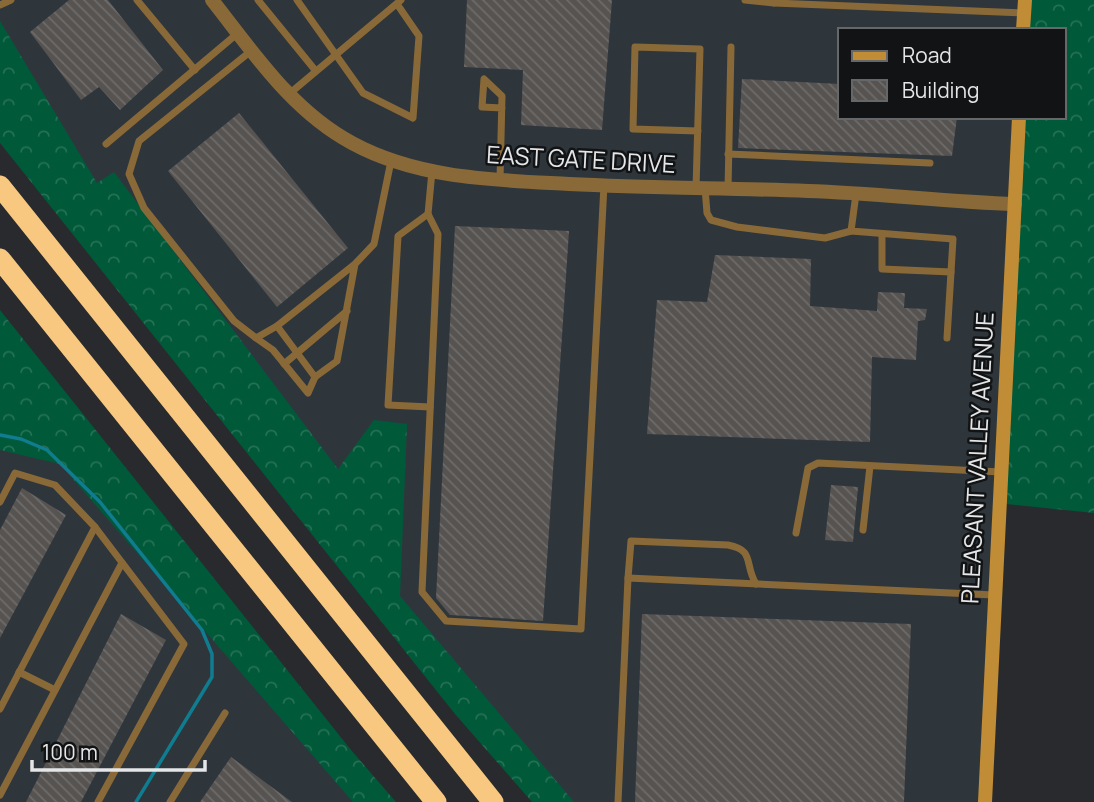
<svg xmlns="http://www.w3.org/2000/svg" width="1094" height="802" font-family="Manrope,sans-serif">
  <defs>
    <pattern id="forest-crowns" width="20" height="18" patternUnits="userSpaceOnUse" patternTransform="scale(1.75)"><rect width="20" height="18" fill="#005939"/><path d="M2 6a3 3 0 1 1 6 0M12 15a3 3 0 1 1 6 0" fill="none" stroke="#257156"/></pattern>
    <pattern id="building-back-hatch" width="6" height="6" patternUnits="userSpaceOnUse" patternTransform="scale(1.75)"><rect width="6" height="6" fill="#565351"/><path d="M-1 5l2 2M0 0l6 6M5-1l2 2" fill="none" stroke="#6e6c6a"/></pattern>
  </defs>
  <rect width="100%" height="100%" fill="#282a2d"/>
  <!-- built -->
  <g fill="#2e363c">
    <path d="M0,0h1027l-2,30h-185v87h180l-34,685h-415l-245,-291 -326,-414z"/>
    <path d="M0,334l377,468h-377z"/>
  </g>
  <!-- forest -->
  <g fill="url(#forest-crowns)">
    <path d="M1022,0h72v513l-97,-10 19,-386h48v-87h-44z"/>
    <path d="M0,21l97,162 17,-11 224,297 36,-49 33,4 -7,172 174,206h-42l-77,-88 -455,-571z"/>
    <path d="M0,310l351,440 45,52h-43l-293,-338 -60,-14z"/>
  </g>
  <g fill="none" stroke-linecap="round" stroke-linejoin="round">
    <!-- stream -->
    <path stroke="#0f7c90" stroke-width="3.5" d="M0,435l21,4 26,11 53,52 102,128 10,24v23l-76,125"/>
  </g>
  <!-- building -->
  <g fill="url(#building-back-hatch)">
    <path d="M69,0h39l55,70 -43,40 -21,-23 -18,13 -51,-68z"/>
    <path d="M467,0h145l-10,130 -81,-5 2,-55 -59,-3z"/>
    <path d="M742,79l98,5v33h117l-5,39 -214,-8z"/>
    <path d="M239,113l109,135 -71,59 -109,-136z"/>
    <path d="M455,226l114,5 -26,390 -93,-6 -14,-17z"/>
    <path d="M715,255l96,4 -1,47 67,5 1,-19 27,1 -1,15 23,1 -2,11 -7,1 -2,39 -44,-3 -2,85 -223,-8 10,-134 50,2z"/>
    <path d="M831,485l27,2 -5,55 -28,-2z"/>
    <path d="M22,488l44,27 -66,123v-108z"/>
    <path d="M121,614l45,26 -85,162h-55z"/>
    <path d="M642,614l269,10 -7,178h-269z"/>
    <path d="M231,757l61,45h-92z"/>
  </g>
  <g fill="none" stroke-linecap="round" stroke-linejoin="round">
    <!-- lane -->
    <g stroke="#8a6938" stroke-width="7">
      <path d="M137,0l58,70"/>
      <path d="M258,0l57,70"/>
      <path d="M297,0l66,93 50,25 6,-82 -22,-32"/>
      <path d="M745,0l29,3"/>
      <path d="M774,0v3l250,10"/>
      <path d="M0,5l11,-5"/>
      <path d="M251,51l-112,90 -10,33 15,34 90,113 22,17 21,-12"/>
      <path d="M289,94l112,-94"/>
      <path d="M106,144l132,-111"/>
      <path d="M728,154l202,9"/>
      <path d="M432,171l-4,43 10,20 -16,358 24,29 135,8 23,-444"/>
      <path d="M500,180l2,-84 -18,-17 -2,28 20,1"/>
      <path d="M696,188l4,-139 -65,-2 -2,82 65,2"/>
      <path d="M705,188l2,25 4,7 26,7 88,11 26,-7"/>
      <path d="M728,189l3,-142"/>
      <path d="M856,194l-5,37 102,8 -6,99"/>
      <path d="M428,214l-30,22 -10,169 42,2"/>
      <path d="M882,234v35l69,3"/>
      <path d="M355,264l-78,62 38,51 22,-16 18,-97 19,-20 17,-83"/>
      <path d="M256,338l17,12 35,43 7,-16"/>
      <path d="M284,364l63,-53"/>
      <path d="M0,502l15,-29 40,12 40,42 89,117 -86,158"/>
      <path d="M863,530l7,-64"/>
      <path d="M796,533l12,-65 10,-5 183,9"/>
      <path d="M628,578l3,-37 97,4c27,5 16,19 28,39"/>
      <path d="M19,672l36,18"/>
      <path d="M0,709l95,-182"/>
      <path d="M0,795l122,-232"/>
      <path d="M170,802l55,-89"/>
      <path d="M618,802l10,-224 366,17"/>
    </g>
    <!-- street -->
    <path stroke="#8a6938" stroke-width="14" d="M212,0c41,52 80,111 140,143 66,36 144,37 217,41 80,4 160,4 239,7 69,2 138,11 207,13"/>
    <!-- secondary -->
    <g stroke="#c18c36" stroke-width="14">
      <path d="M1023,30l2,-30"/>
      <path d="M985,802l34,-685"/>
    </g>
    <!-- highway -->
    <g stroke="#f8c780" stroke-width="21">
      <path d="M0,186l493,616"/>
      <path d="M0,259l436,543"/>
    </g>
  </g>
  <g text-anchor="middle" stroke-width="5" stroke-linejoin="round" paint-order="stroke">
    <!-- street labels -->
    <g font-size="24" fill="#e4e6e8" stroke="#121314">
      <text transform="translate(581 160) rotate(3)" y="8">EAST GATE DRIVE</text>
      <text transform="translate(978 458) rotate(-87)" y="8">PLEASANT VALLEY AVENUE</text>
    </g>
  </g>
  <!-- legend -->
  <rect x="838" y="28" width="228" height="91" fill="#121314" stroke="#666769" stroke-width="2"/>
  <rect x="852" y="51" width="35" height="10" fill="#c18c36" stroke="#666769" stroke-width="2"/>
  <text x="902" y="63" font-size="21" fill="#e4e6e8">Road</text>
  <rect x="852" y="80" width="35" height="21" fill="url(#building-back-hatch)" stroke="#666769" stroke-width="2"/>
  <text x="902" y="98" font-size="21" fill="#e4e6e8">Building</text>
  <!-- scale -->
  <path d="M32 760v10h173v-10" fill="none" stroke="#e4e6e8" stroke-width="3.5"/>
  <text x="42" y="760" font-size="21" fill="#e4e6e8" stroke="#121314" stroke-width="5" paint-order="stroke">100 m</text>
</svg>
